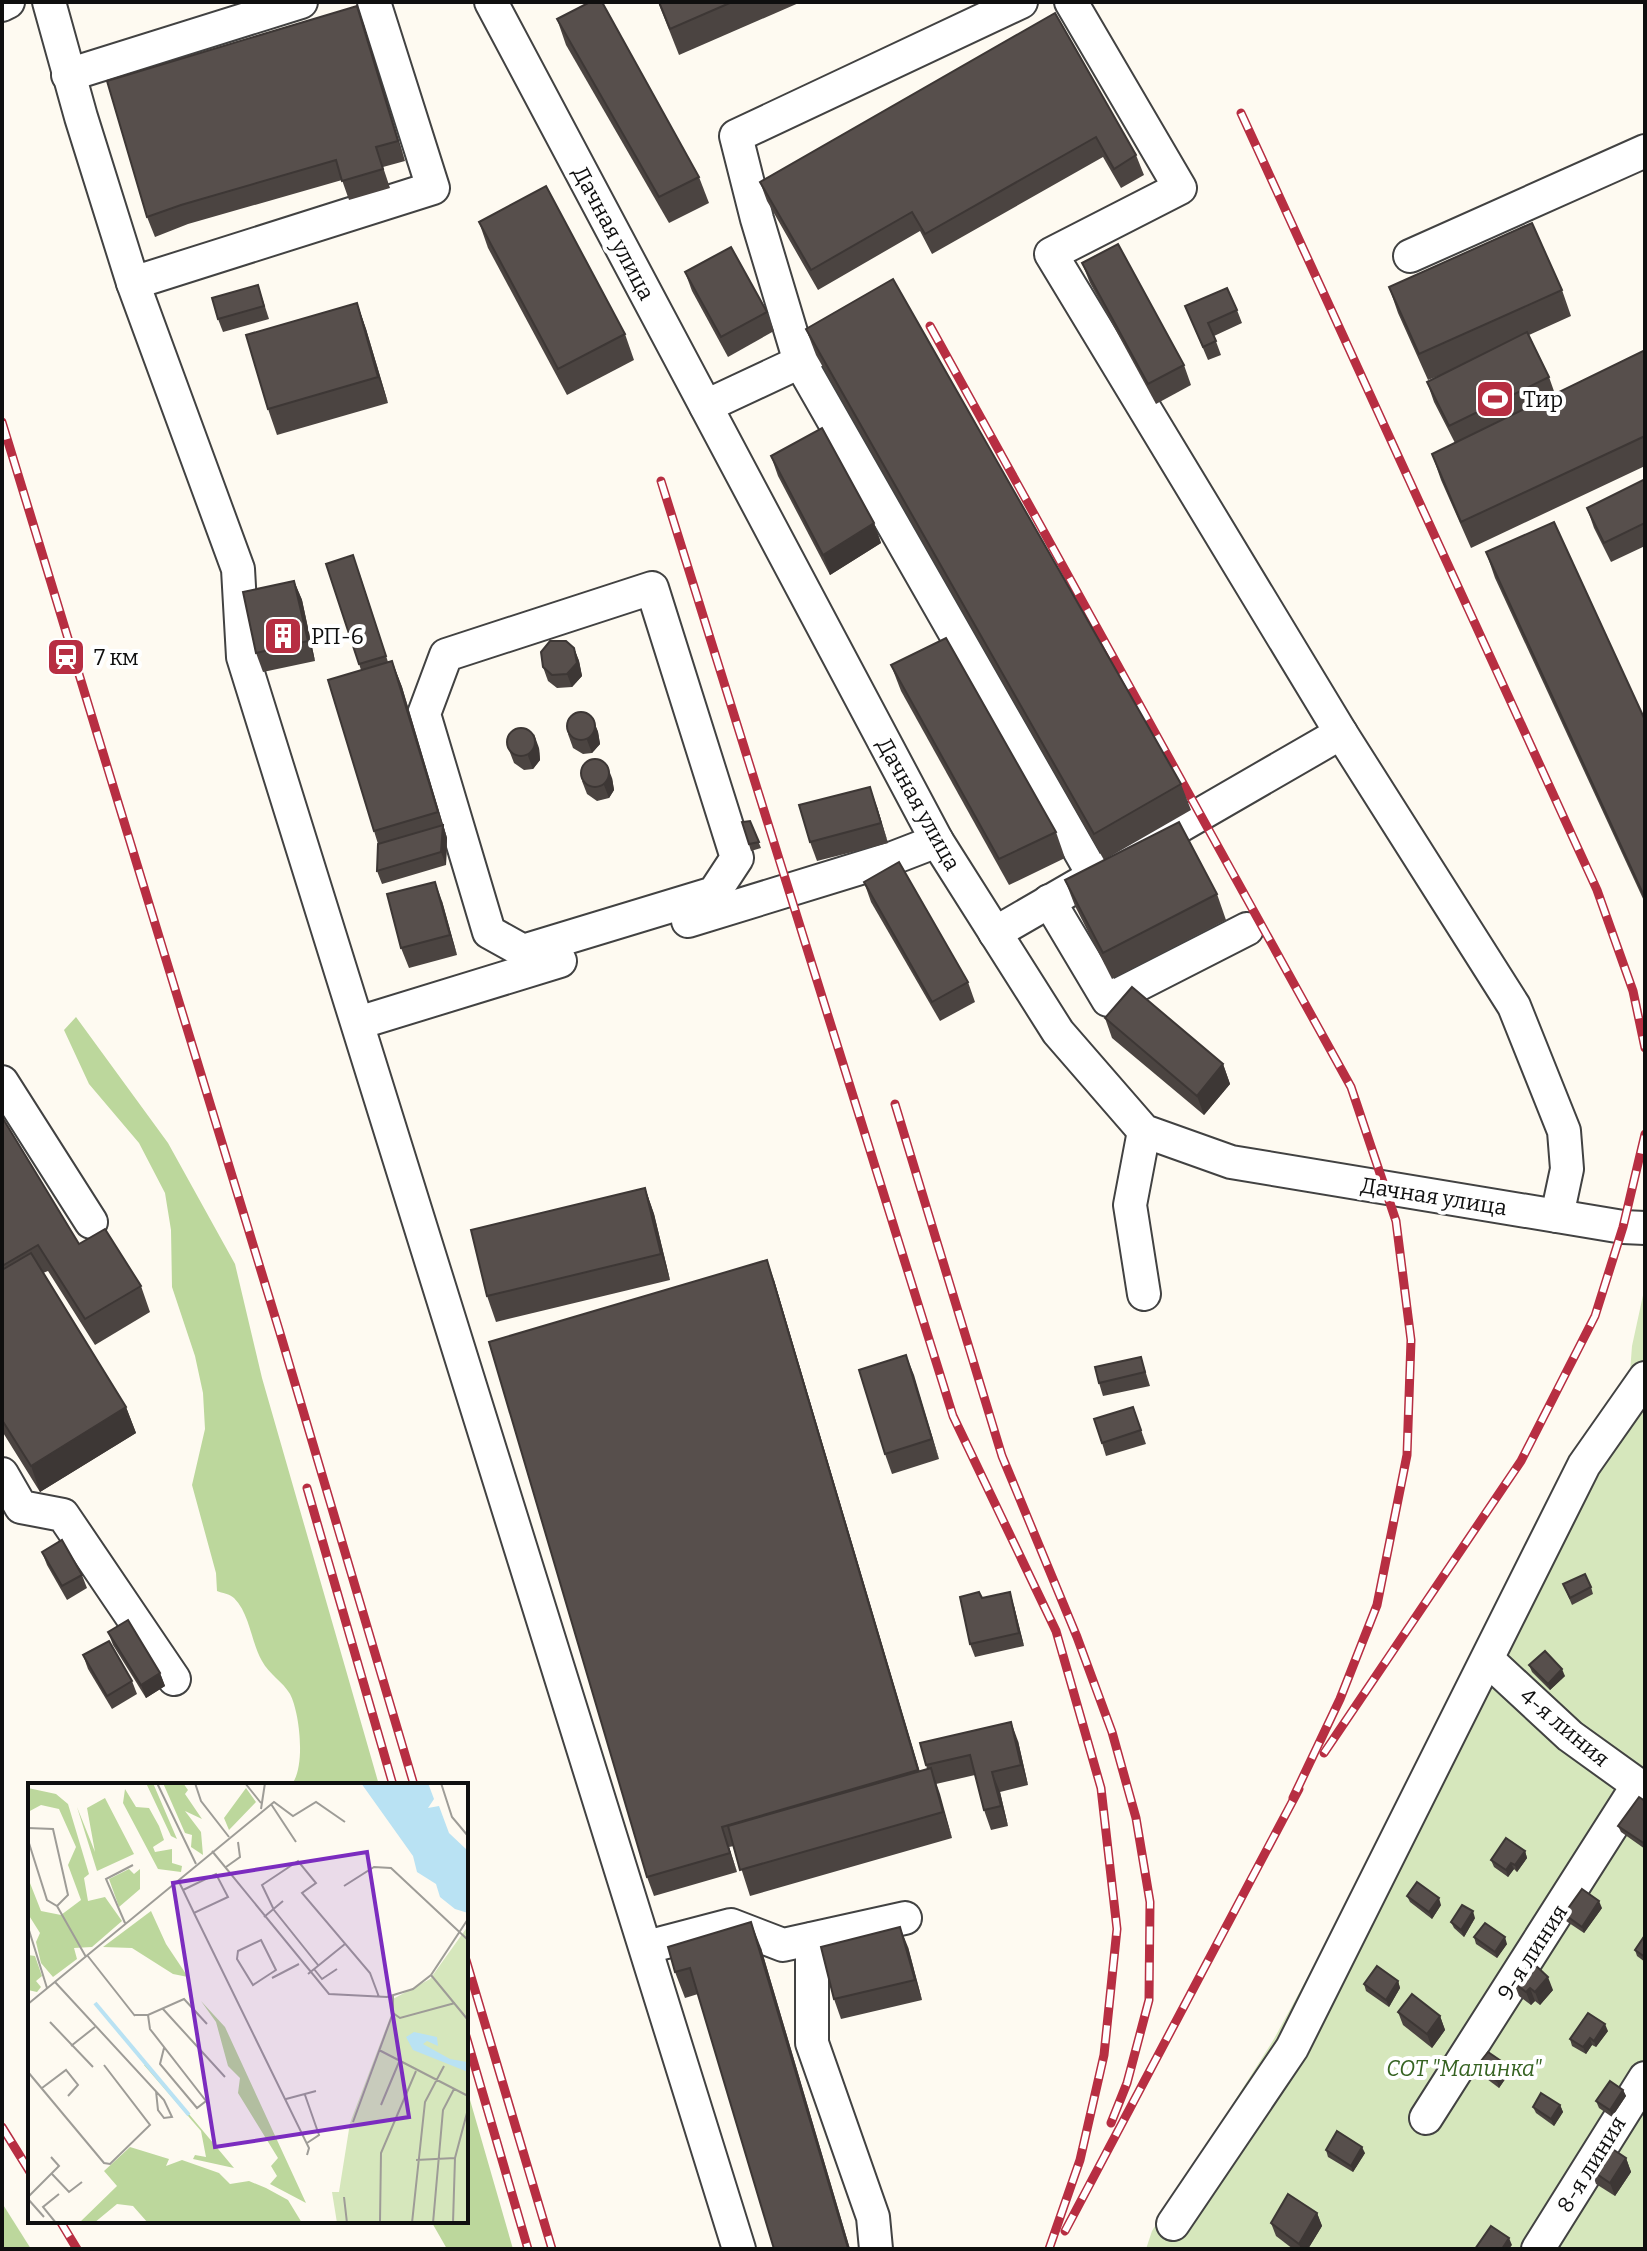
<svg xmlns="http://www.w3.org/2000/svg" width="1647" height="2251" font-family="Bitter,serif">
  <rect width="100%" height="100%" fill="#fefaf1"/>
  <!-- green -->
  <path fill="#d6e7bc" d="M1645,1286v963h-499l6,-18 122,-192 355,-653 3,-40z"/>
  <!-- forest -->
  <g fill="#bcd79c">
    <path d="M76,1017l92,126 67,121 27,114 117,407h-88c15,-16 9,-72 -1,-91 -7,-12 -21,-20 -28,-33 -11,-19 -12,-47 -28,-63 -4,-4 -12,-5 -17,-7l-1,-18 -24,-88 13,-56 -2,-36 -8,-37 -23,-69 -1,-57 -6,-37 -26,-50 -50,-59 -25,-54z"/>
    <path d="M466,2086l47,163h-66l-16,-28h35z"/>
    <path d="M2,2203l29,46h-29z"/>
  </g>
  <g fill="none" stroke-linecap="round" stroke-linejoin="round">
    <defs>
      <g id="minor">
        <path d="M49,2l32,115 52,166 300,-95 -59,-186"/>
        <path d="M491,2l446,839 121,191 86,99 87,31 392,65 22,1"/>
        <path d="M1021,2l-285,134 21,83 43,143 294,514"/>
        <path d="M1071,2l109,186 -129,66 290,479 173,273 50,125 3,38 -10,47"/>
        <path d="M2,5l6,-3"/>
        <path d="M68,75l233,-73"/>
        <path d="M1410,256l235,-105"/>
        <path d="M133,283l105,286 5,88 496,1592"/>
        <path d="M706,406l94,-44 18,-13"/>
        <path d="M652,588l85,270 -23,35 -191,58 -34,-19 -65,-218 22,-59z"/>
        <path d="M1049,901l59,99 139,-71"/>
        <path d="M688,921l205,-63 44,-17"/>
        <path d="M995,933l346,-200"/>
        <path d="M358,1023l202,-62"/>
        <path d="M2,1082l89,140"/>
        <path d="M1144,1294l-14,-89 14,-74"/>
        <path d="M2,1474l19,33 42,8 111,164"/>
        <path d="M1488,1660l82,76 75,54"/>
        <path d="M812,1939v104l61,174 3,32"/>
        <path d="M647,1947l84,-22 52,20 122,-27"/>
        <path d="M1426,2118l212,-333"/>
        <path d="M1173,2224l119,-176 292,-583 61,-87"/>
        <path d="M1538,2249l107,-171"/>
      </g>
    </defs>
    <!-- minor casing -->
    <use href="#minor" stroke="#424242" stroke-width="36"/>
    <!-- minor -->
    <use href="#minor" stroke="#fff" stroke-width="32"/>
    <defs>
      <g id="rail">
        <path d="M1241,113l356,777 36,101 12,57"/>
        <path d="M930,326l421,761 45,134 15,119 -4,115 -30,150 -37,94 -47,99"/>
        <path d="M2,422l278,911 134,452"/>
        <path d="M661,481l292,935 103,215 45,157 16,141 -13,126 -24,105 -31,89"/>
        <path d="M895,1104l107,352 75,181 35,95 24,86 14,84 -1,98 -22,83 -16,40"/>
        <path d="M307,1488l86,297"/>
        <path d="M1324,1753l197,-292 74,-145 28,-89 22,-93"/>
        <path d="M466,1960l86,289"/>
        <path d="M466,2036l62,213"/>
        <path d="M2,2127l28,45"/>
        <path d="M60,2221l17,28"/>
        <path d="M1065,2231l234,-442"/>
      </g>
    </defs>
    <!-- rail casing -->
    <use href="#rail" stroke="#b72e42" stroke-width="9"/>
    <!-- rail -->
    <use href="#rail" stroke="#fff" stroke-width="6" stroke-dasharray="18" stroke-linecap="butt"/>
  </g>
  <!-- wall -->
  <g fill="#4b4441">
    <path d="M658,2h143l-122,53z"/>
    <path d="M357,6l7,19 41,136 -22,6 7,21 -41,12 -7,-20 -154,44 -33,13 -8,-20z"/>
    <path d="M1055,13l81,142 8,20 -23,13 -18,-31 -171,97 -12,-23 -102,59 -51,-89 -7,-19z"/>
    <path d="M557,19l142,158 10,26 -40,20 -103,-178z"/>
    <path d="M479,222l146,112 9,26 -67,35 -79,-147z"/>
    <path d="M1082,263l102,102 7,20 -35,19 -66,-121z"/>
    <path d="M685,272l82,40 7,19 -46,26 -36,-66z"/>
    <path d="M258,285l11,34 -46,13 -5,-13z"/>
    <path d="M1389,287l173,3 9,26 -42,19 20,42 6,17 90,-44v116l-174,82 -30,-68 -9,-26 23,-11 -21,-41 -7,-20 19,-9 -18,7 -30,-67z"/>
    <path d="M357,303l9,26 22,74 -111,32 -9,-26z"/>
    <path d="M1185,306l52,4 5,13 -28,13 7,19 -13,5z"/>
    <path d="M806,329l375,455 10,26 -87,50 -288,-505z"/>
    <path d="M771,456l103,67 7,20 -51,32 -52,-99z"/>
    <path d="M1645,479v67l-34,16 -17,-34 -7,-20z"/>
    <path d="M1486,552l159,168v183l-150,-325z"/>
    <path d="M326,564l34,11 28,87 4,-1 10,26 45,151 -1,27 -64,19 -5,-13 1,-27 -4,-13 -13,-161z"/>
    <path d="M294,581l8,19 13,61 -52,11 -7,-19z"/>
    <path d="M574,648l5,13 3,15 -10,11 -15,1 -9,-7 -5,-14z"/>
    <path d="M891,665l165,167 9,26 -56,27 -108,-194z"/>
    <path d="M593,719l5,13 2,12 -8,9 -9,1 -10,-6 -5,-14z"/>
    <path d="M539,748l1,12 -7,9 -9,1 -10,-7 -5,-13z"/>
    <path d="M612,778l2,12 -5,8 -12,3 -10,-7 -5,-13z"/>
    <path d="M877,807l11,36 -71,18 -7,-19z"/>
    <path d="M750,821l11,27 -10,3 -9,-29z"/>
    <path d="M1065,880l152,14 9,26 -114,59 -37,-73z"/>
    <path d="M864,882l104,100 7,20 -35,19 -69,-119z"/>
    <path d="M442,901l15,54 -48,13 -8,-20z"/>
    <path d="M1105,1018l118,46 7,20 -26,31 -92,-77z"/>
    <path d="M2,1117l77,127 62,42 9,26 -55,33 -47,-74 -5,2 83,134 10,26 -96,59 -38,-61z"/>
    <path d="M645,1188l9,26 16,66 -174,42 -9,-26z"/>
    <path d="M774,1280l146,492 7,-3 -1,-4 92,-24 10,44 -28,7 8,34 -17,4 -7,-20 -9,-35 -39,9 16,54 -202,58 -16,-50 -5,1 8,25 -83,24 -7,-19z"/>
    <path d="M906,1355l33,104 -47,15 -7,-20z"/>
    <path d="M1141,1357l9,29 -47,10 -4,-13z"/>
    <path d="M1133,1407l13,37 -40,12 -4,-13z"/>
    <path d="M42,1552l40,23 5,13 -20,12 -20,-35z"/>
    <path d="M1563,1584l28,3 2,7 -21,11z"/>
    <path d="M1014,1606l10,40 -49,11 -5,-13z"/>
    <path d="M108,1632l52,41 5,13 -19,12 -33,-53z"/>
    <path d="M83,1655l49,26 5,13 -25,15 -24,-40z"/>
    <path d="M1529,1665l36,11 -15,14 -18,-18z"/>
    <path d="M1645,1801v48l-24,-17 -3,-6z"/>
    <path d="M1525,1851l2,7 -10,14 -3,-3 -6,8 -14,-10 -3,-7z"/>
    <path d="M1407,1896l34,9 -9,14 -22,-17z"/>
    <path d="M1602,1908l-18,25 -18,-12 -2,-7z"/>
    <path d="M1475,1918l-11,19 -10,-9 -3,-6z"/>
    <path d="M1645,1935v27l-8,-6 -2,-6z"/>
    <path d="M1474,1937l33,7 -10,14 -21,-14z"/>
    <path d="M908,1947l14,53 -81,19 -7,-20z"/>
    <path d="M761,1948l89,301h-76l-76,-255 -13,4 -10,-26z"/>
    <path d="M1398,1981l2,7 -11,19 -23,-16 -2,-7z"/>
    <path d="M1514,1983l39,7 -13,15 -5,-4 -4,4 -12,-9z"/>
    <path d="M1398,2012l42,4 5,14 -13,18 -29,-23z"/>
    <path d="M1608,2031l-12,16 -4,-2 -6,9 -14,-8 -2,-7z"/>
    <path d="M1507,2065l3,7 -11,16 -20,-15 -2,-7z"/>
    <path d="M1623,2090l3,6 -14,21 -13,-9 -3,-7z"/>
    <path d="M1560,2105l3,7 -9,14 -18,-13 -3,-6z"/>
    <path d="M1326,2150l39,3 -12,19 -25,-15z"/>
    <path d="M1626,2158l5,14 -16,24 -19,-12 -5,-14z"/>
    <path d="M1317,2213l5,13 -14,23h-15l-17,-13 -5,-13z"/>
  </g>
  <!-- shaded-wall -->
  <g fill="#3d3735">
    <path d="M357,6l7,19 41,136 -7,-20z"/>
    <path d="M357,303l9,26 22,74 -10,-26z"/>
    <path d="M874,523l7,20 -51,32 -7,-20z"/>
    <path d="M294,581l8,19 13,61 -7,-20z"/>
    <path d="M574,648l5,13 3,15 -10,11 -5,-13z"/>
    <path d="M392,661l10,26 45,151 -9,-26z"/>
    <path d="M593,719l5,13 2,12 -8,9 -5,-13z"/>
    <path d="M534,734l5,14 1,12 -7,9 -5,-13z"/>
    <path d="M607,765l5,13 2,12 -5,8 -5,-13z"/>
    <path d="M870,787l7,20 11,36 -7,-20z"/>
    <path d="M443,825l4,13 -1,27 -5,-13z"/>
    <path d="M435,882l7,19 15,54 -7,-20z"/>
    <path d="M1223,1064l7,20 -26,31 -7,-19z"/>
    <path d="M645,1188l9,26 16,66 -9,-26z"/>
    <path d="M767,1260l7,20 151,510 -7,-20z"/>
    <path d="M906,1355l8,20 25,84 -7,-20z"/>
    <path d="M126,1407l10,26 -96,59 -9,-26z"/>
    <path d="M1010,1592l4,14 10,40 -5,-13z"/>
    <path d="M1562,1669l3,7 -15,14 -2,-6z"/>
    <path d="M160,1673l5,13 -19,12 -5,-13z"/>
    <path d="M1011,1722l7,19 10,44 -7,-20z"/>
    <path d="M931,1768l9,26 12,44 -9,-26z"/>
    <path d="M992,1772l8,20 8,34 -7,-20z"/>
    <path d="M722,1827l7,20 8,25 -7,-19z"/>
    <path d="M1525,1851l2,7 -10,14 -2,-7z"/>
    <path d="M1511,1863l3,6 -6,8 -2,-7z"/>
    <path d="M1439,1898l2,7 -9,14 -3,-7z"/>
    <path d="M1599,1901l3,7 -18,25 -2,-6z"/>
    <path d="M1473,1911l2,7 -11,19 -3,-7z"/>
    <path d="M751,1922l10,26 89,301 -2,-1z"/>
    <path d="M900,1927l8,20 14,53 -7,-20z"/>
    <path d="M1505,1937l2,7 -10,14 -2,-6z"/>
    <path d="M1548,1977l5,13 -13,15 -5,-13z"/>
    <path d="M1398,1981l2,7 -11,19 -3,-7z"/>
    <path d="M1530,1988l5,13 -4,4 -5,-13z"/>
    <path d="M1440,2016l5,14 -13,18 -5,-14z"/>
    <path d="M1605,2024l3,7 -12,16 -2,-6z"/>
    <path d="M1590,2038l2,7 -6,9 -3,-7z"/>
    <path d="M1507,2065l3,7 -11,16 -2,-7z"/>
    <path d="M1623,2090l3,6 -14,21 -2,-7z"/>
    <path d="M1560,2105l3,7 -9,14 -3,-7z"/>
    <path d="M1362,2147l3,6 -12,19 -2,-6z"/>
    <path d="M1626,2158l5,14 -16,24 -5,-13z"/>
    <path d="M1317,2213l5,13 -14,23h-7l-2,-5z"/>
    <path d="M1509,2238l3,7 -3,4h-7z"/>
  </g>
  <!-- building -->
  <g fill="#574f4c" stroke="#3d3735" stroke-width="2">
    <path d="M590,2h12l97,175 -40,20 -102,-178z"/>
    <path d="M659,2h73l-62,27z"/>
    <path d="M357,6l41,135 -22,6 7,22 -41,12 -6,-21 -155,45 -34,12 -40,-136z"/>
    <path d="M1055,13l81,142 -22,14 -18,-32 -171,97 -13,-22 -101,58 -51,-88z"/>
    <path d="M546,186l79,148 -67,35 -79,-147z"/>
    <path d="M1532,223l30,67 -143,64 -30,-67z"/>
    <path d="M1118,244l66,121 -36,19 -66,-121z"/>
    <path d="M731,247l36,65 -46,25 -36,-65z"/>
    <path d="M893,279l288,505 -87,50 -288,-505z"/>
    <path d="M258,285l6,21 -46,13 -6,-21z"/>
    <path d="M1227,288l10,22 -29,13 8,18 -13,6 -18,-41z"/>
    <path d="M357,303l21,74 -110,32 -22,-74z"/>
    <path d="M1527,332l22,45 -100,49 -22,-44z"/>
    <path d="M1645,350v86l-184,86 -29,-68z"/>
    <path d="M822,428l52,95 -51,32 -52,-99z"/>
    <path d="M1645,479v44l-41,20 -17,-35z"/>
    <path d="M1554,522l91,198v178l-159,-346z"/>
    <path d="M353,555l33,101 -27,8 -33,-100z"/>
    <path d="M294,581l14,60 -52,12 -13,-61z"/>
    <path d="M946,638l110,194 -57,27 -108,-194z"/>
    <path d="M550,641h16l8,7 3,15 -10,11 -15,1 -9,-8 -2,-15z"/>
    <path d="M392,661l46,151 -64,19 -46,-151z"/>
    <circle cx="581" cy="726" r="14"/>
    <circle cx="521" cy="742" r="14"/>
    <circle cx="595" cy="773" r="14"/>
    <path d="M870,787l11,36 -71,19 -11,-37z"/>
    <path d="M750,821l9,21 -10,2 -7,-22z"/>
    <path d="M1179,822l38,72 -114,59 -38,-73z"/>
    <path d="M443,825l-2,27 -64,19 1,-27z"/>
    <path d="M899,862l69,120 -36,20 -68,-120z"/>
    <path d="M435,882l15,53 -49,13 -14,-54z"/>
    <path d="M1132,987l91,77 -26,32 -92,-78z"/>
    <path d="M2,1117l77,127 26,-15 36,57 -56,33 -47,-74 -36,21z"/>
    <path d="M645,1188l16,66 -174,42 -16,-66z"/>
    <path d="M31,1253l95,154 -95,59 -29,-46v-150z"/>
    <path d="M767,1260l151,510 -196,57 8,26 -83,24 -158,-535z"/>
    <path d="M906,1355l26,84 -47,15 -26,-84z"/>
    <path d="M1141,1357l4,15 -46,11 -4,-16z"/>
    <path d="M1133,1407l8,23 -39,13 -8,-24z"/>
    <path d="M62,1540l20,35 -20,11 -20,-34z"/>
    <path d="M1585,1574l6,13 -21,11 -7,-14z"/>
    <path d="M979,1592l3,6 28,-6 9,41 -49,11 -10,-47z"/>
    <path d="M128,1620l32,53 -19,12 -33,-53z"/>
    <path d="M109,1641l23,40 -25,15 -24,-41z"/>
    <path d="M1545,1651l17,18 -14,15 -19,-19z"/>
    <path d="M1011,1722l10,43 -29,7 9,34 -17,4 -14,-55 -44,10 -6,-22z"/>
    <path d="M931,1768l12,44 -203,58 -12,-44z"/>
    <path d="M1639,1797l6,4v43l-27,-18z"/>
    <path d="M1506,1838l19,13 -10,14 -4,-2 -5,7 -15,-10z"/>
    <path d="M1417,1882l22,16 -10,14 -22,-16z"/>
    <path d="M1582,1889l17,12 -17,26 -18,-13z"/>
    <path d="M1462,1905l11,6 -12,19 -10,-8z"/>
    <path d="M751,1922l97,326 -3,1h-71l-84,-281 -15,4 -7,-25z"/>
    <path d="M1485,1923l20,14 -10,15 -21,-15z"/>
    <path d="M900,1927l15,53 -81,19 -13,-52z"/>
    <path d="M1645,1935v22l-10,-7z"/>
    <path d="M1532,1962l16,15 -13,15 -5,-4 -4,4 -12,-9z"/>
    <path d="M1377,1966l21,15 -12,19 -22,-16z"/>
    <path d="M1412,1994l28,22 -13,18 -29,-22z"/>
    <path d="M1588,2013l17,11 -11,17 -4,-3 -7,9 -13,-8z"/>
    <path d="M1488,2052l19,13 -10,16 -20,-15z"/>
    <path d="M1610,2081l13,9 -13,20 -14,-9z"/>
    <path d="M1541,2093l19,12 -9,14 -18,-12z"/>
    <path d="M1337,2131l25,16 -11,19 -25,-16z"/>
    <path d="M1608,2146l18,12 -16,25 -19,-13z"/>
    <path d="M1288,2194l29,19 -18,31 -28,-21z"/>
    <path d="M1491,2226l18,12 -7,11h-27z"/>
  </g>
  <!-- icons -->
  <defs>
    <symbol id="stadium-square" viewBox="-11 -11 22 22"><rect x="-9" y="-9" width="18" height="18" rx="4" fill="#b72e42" stroke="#fff"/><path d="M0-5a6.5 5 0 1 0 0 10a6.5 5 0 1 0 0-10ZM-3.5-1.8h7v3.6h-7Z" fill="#fff"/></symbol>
    <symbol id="building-square" viewBox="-11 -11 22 22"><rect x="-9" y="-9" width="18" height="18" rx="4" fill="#b72e42" stroke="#fff"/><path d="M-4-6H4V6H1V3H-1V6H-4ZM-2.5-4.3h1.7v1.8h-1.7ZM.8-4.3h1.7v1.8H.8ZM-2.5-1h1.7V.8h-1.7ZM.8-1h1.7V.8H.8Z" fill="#fff"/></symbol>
    <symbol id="station-square" viewBox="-11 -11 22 22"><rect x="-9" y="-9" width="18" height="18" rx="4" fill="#b72e42" stroke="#fff"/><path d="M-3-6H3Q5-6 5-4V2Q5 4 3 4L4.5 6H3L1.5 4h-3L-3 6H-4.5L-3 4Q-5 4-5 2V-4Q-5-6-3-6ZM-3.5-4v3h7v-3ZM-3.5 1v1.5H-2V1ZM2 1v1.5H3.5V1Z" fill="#fff"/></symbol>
  </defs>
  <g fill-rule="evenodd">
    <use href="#stadium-square" x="1473" y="377" width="44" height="44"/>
    <use href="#building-square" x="261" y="614" width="44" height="44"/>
    <use href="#station-square" x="44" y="635" width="44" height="44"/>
  </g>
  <g text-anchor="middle" stroke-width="8" stroke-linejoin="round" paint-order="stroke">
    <!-- street labels -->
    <g font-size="22" fill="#0f0f0f" stroke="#fff">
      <text transform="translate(614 233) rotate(62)" y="8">Дачная улица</text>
      <text transform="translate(919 804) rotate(61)" y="8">Дачная улица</text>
      <text transform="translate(1434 1196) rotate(9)" y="8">Дачная улица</text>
      <text transform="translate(1565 1727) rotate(40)" y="8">4-я линия</text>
      <text transform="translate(1532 1952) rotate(-57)" y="8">9-я линия</text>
      <text transform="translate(1591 2164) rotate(-58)" y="8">8-я линия</text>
    </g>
    <!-- poi labels -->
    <g font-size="22" fill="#0f0f0f" stroke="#fff" text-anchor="start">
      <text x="1523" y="407">Тир</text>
      <text x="311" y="644">РП-6</text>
      <text x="94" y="665">7 км</text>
    </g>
    <!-- park labels -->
    <g font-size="22" font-style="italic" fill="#366322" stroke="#fff">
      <text x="1464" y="2076">СОТ "Малинка"</text>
    </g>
  </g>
  <!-- overview -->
  <g transform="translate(28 1783)">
    <rect width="440" height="440" fill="#fefaf1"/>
    <path d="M440,143v297h-131l-5,-31h7l11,-69 41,-108v-15l39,-21z" fill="#d6e7bc"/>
    <path d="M118,0h7l24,56 -6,-3zM135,0h20l5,7 -3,4 17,25 -17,-8 16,21 2,23 -12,-8 1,-12 -7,-2zM0,5l28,6 12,10 21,70 -5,4 4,23 17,-4 17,24 -30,26 -18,1 3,11 -24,18 -12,-14 -5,-21 4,-9 -12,-19v-36l13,33 20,4 20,-15 -13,-35 8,-18 -17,-38 -18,-4 -13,7zM218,5l10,14 -27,28 -5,-12zM97,6l11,18 13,1 10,18 5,14 -11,7 2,5 17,-3v14l10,3 -1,6 -23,-3 -35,-66zM77,15l29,56 -37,17 -20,-64 18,45 -8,-44zM101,86l5,5 6,-5v20l-21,18 -10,-28zM123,128l15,33 22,33 -15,-3 -41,-26 -29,-1zM0,172l7,1 7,20 -6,5 5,6 -4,5 -9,-2zM173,218l24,26 81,176 -36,-19 7,-8 -6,-10 7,-8 -40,-65 2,-15 -12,-12 -12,-44zM116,282h4l86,103 -41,-9 2,-4 11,2 -5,-26zM102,364l39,12 -3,7 16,-6 37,13 11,11 19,-3 17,7 22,12 14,23h-154l-15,-17 -16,-2 -23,19h-15l38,-37 -13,-15z" fill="#bcd79c"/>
    <path d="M333,0h67l6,16 -6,9 11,-2 10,27 18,17 1,63 -13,-4 -15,-12 -4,-13 -19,-12 -4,-16zM386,249l23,5 1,9 -11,-5 -4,3 27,15 17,3 1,10 -55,-22 -7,-13z" fill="#b9e2f3"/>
    <path fill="none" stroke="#b9e2f3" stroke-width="4" d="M67,220l94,112"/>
    <path fill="none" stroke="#9e9c97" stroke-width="2" d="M129,0l39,81M167,0l6,18 28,36M217,0l16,20M413,0l11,34 16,19M243,21l25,38M233,26l4,-26M0,45l25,1 15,66 -11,11 -10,-6 -19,-60M184,68l117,143 58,3 26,-8 18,-14 37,-56M198,84l14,-10 -2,-15M150,97l5,10 11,23 34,-16 -12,-23 -33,16M316,103l30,-19 17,1 77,72M29,123l29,51M166,130l115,235 -2,7M236,134l19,-16M97,140l-19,-44 27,-14M0,144l19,61M233,157l15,30 -23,15 -16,-26 1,-8zM59,172l48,61M290,182l-44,-55 -12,-25 36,-24 18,22 -14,10 68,80 9,24M286,186l8,10 15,-10M280,191l37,-30M403,192l37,45M244,195l27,-14M27,199l109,118 8,17 -8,1 -6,-8 -2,-19M0,221l246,-202 19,14 23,-14 29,20M135,226l62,68M365,230l7,5 55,-15M106,232h14l36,-16 23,25M120,232l2,14 56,72 -9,7 -37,-44 4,-16M22,239l43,45M43,263l24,-19M351,267l89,46M0,289l76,91 6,1 40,-39 -46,-60M14,305l24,-18 12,15 -10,11M277,312l14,40 -12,8M258,316l30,-8M353,322l18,-43M325,339l40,-109v-17M388,377l39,-2M24,391l17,18 13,-10M0,414l31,-31 -8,-9M316,414l3,26M0,416l16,18M352,438l1,-68 35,-82M28,440l-13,-16 16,-13M384,440l13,-121 19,-36M405,440l10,-113 11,-21M425,440l2,-65 13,-49"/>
    <path fill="#7b2cbf" fill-opacity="0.15" stroke="#7b2cbf" stroke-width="4" d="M339,69l42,265 -194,30 -42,-264z"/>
    <rect width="440" height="440" fill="none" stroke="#0f0f0f" stroke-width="4"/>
  </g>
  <!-- border -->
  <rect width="1647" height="2251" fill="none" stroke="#0f0f0f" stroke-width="8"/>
</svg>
